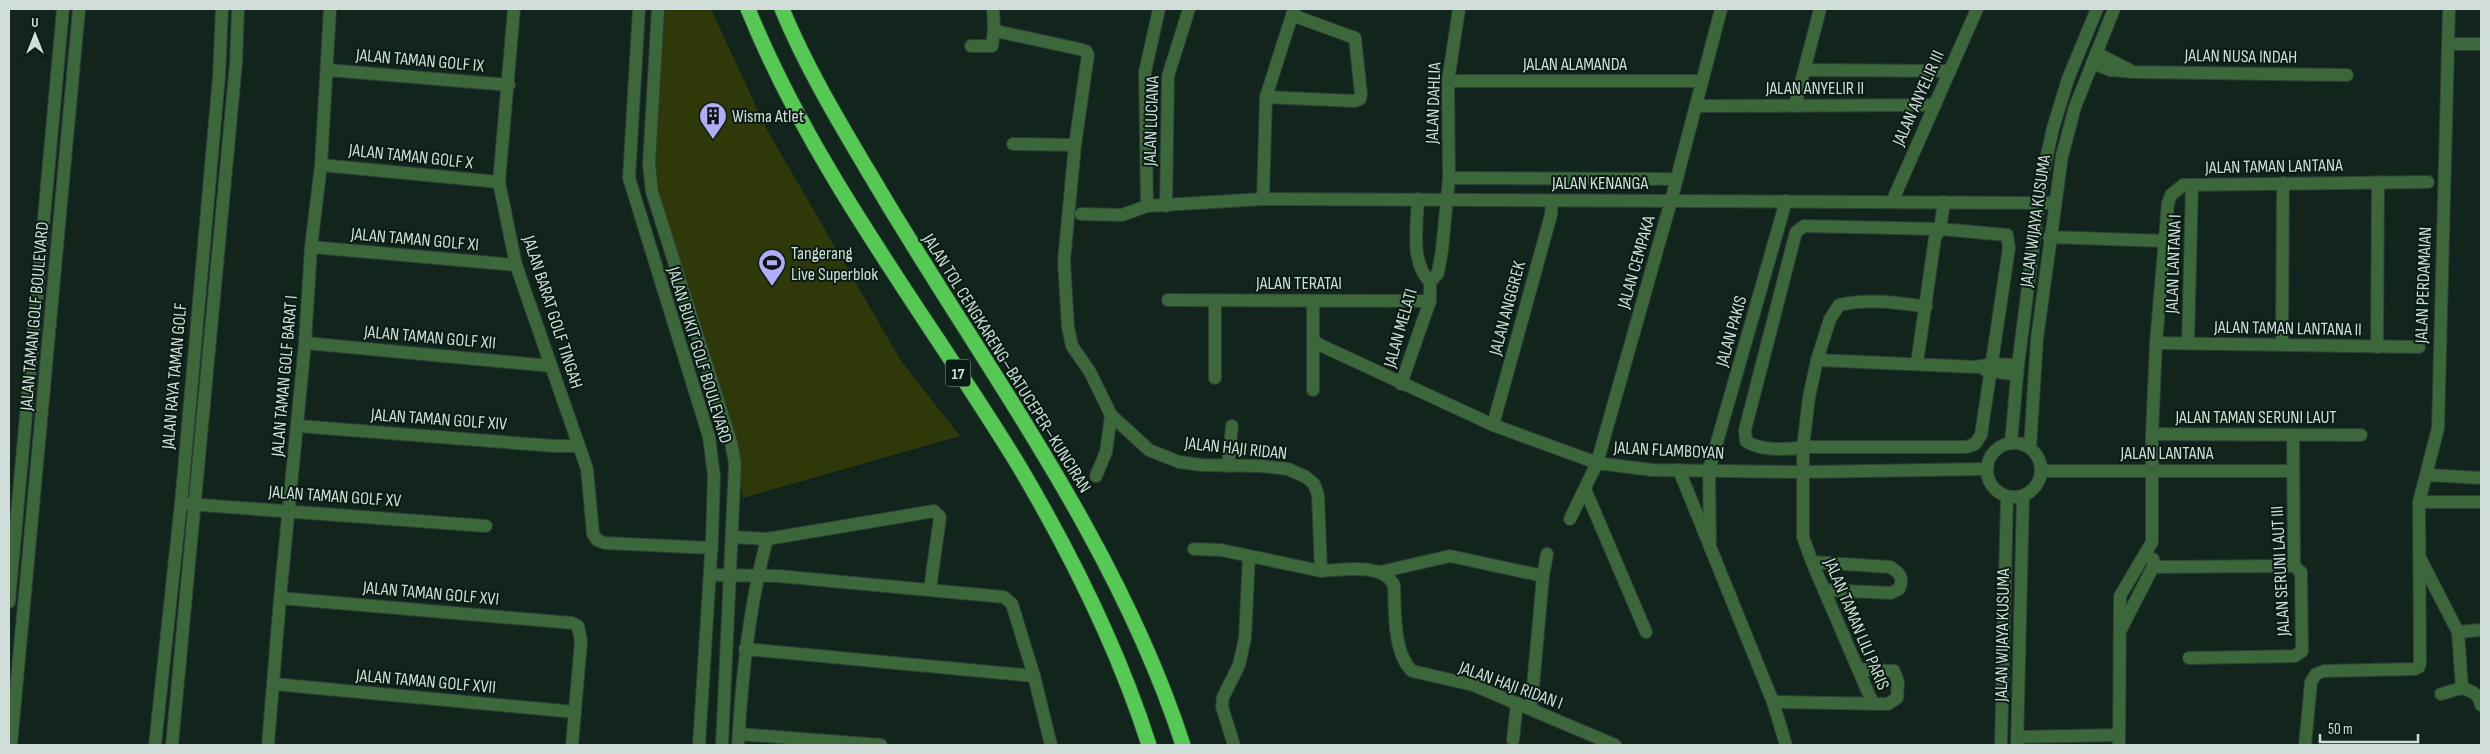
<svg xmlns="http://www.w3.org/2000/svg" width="2490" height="754" font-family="'Sofia Sans Condensed',sans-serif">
  <rect width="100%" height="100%" fill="#12251d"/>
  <!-- green -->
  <path fill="#2f3808" d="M661,9h50l55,119 135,233 59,75 -217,62 -7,-63 -78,-233 -7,-49z"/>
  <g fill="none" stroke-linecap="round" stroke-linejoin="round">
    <defs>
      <g id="minor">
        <path d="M514,9l-15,173 17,83 71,204 6,65 4,6 8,3 107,5"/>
        <path d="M639,9l-10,169 80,259 5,39 -2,63 -13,206"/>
        <path d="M658,9l-9,155 3,28 79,250 4,22 -13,281"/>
        <path d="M993,9l1,20 6,3 79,17 7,2 2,4 -13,90 -11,116 4,66 4,19 18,26 21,43 38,35 30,12 23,3 58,1 28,3 18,8 8,7 4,11 3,76 -100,-21 -27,-1"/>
        <path d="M2456,44h25"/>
        <path d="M971,46h21l2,-17"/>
        <path d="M2096,53l34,17"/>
        <path d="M2092,63l18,7 24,2 213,3"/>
        <path d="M328,70l181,15"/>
        <path d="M1804,70l146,1"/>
        <path d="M1448,81h254"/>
        <path d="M1266,97l89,4 5,-2 1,-5 -6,-56 -63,-23"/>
        <path d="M1696,106l239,-1"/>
        <path d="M1795,106l25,-97"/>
        <path d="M1013,144l62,1"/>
        <path d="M321,165l178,17"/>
        <path d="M1449,178l228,1"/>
        <path d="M1263,199l3,-102 28,-88"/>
        <path d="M1418,199c-1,26 -8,63 12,83"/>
        <path d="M1892,202l85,-193"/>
        <path d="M1147,206l-2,-134 14,-63"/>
        <path d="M1166,206l2,-130 21,-67"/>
        <path d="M1081,214l41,1 25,-9 116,-7 791,4"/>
        <path d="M1804,226l136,3 67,6 2,13 -28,187 -6,9 -9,3h-163c-16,3 -43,4 -57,-6l-1,-11 51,-198z"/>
        <path d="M2049,237l116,4"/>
        <path d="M311,247l205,18"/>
        <path d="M1168,300l262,1"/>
        <path d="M1215,301v77"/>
        <path d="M1314,341l6,4 173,80 104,38 55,7 152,2 183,-3"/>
        <path d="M305,343l246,23"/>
        <path d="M2156,343l263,4"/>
        <path d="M2188,343l4,-158"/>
        <path d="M2282,345l1,-162"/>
        <path d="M2377,347l1,-165"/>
        <path d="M1817,360l159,7 17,-3 25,1"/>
        <path d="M1917,363l18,-125 5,-9 4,-27"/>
        <path d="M1985,370l32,5"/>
        <path d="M1401,384l29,-83v-19l8,-9 4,-23 7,-72 -1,-97 11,-72"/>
        <path d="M1313,390v-89"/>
        <path d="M1493,425l58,-210 1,-14"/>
        <path d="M298,426l256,20h25"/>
        <path d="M2152,434l209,1"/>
        <circle cx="2014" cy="470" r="27"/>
        <path d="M2011,443l7,-78 24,-187 11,-50 15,-49 29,-70"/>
        <path d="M2030,448l7,-109 25,-183 13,-49 39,-98"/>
        <path d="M1228,466l4,-40"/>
        <path d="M1679,470l94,232 13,43"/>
        <path d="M2042,471h251"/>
        <path d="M2428,475l53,3"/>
        <path d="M1096,476l10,-24 5,-37"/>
        <path d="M1585,489l61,143"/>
        <path d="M2419,502h62"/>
        <path d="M188,504l298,22"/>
        <path d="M1570,519l27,-56 74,-262 50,-192"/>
        <path d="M732,537l35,2 167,-28 6,6 -10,72"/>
        <path d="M1710,547l-1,-77 77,-269"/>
        <path d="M2421,560l37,72 4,56c10,3 17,6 19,17"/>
        <path d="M1812,562l78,5c10,6 14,11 9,22l-8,4 -67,-3"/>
        <path d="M2153,567l141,-1"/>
        <path d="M1321,571c22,-1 61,-9 73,14 1,25 -1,68 18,86l61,14 142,60"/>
        <path d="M1380,572l70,-16 93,20"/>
        <path d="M710,575l68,1 226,21 8,7 22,72 17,69"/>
        <path d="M280,598l292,25 6,3 3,15 -9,104"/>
        <path d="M9,602l54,-593"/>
        <path d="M2120,631l33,-64v-8"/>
        <path d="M2458,632l23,-2"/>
        <path d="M745,649l289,27"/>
        <path d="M2189,658l106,-2 7,-5 -1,-79 -7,-6 -1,-131"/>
        <path d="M273,684l302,28"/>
        <path d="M2441,694l21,-6"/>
        <path d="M1773,702l115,2 9,-6 1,-16 -4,-11 -36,-2"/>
        <path d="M1873,704l-61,-142 -9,-25v-90l6,-50 8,-37 13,-41 9,-14c28,-7 60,-3 87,2"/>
        <path d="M1531,709l12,-133 4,-22"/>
        <path d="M739,734l142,11"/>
        <path d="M2017,737l102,-2"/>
        <path d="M1513,740l4,-37"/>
        <path d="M11,745l68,-736"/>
        <path d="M155,745l27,-252 37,-417 3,-67"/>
        <path d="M172,745l64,-682 2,-54"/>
        <path d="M268,745l12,-147 25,-255 6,-96 10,-82 9,-156"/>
        <path d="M738,745c4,-70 11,-138 29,-206"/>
        <path d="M1234,745l-12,-38 1,-10 16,-32 6,-27 4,-82"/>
        <path d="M2001,745l6,-248"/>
        <path d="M2017,745l6,-249"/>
        <path d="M2119,745l1,-149 32,-54v-108l4,-91 12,-140 3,-8 12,-10 245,-3"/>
        <path d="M2305,745l6,-63 5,-8 8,-3 91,-2 4,-2 1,-4 -1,-161 19,-74 11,-419"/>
      </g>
      <g id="highway">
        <path d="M748,9c67,165 179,306 271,457 52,88 99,182 130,279"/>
        <path d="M782,9c26,63 63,123 98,182 107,180 238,353 303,554"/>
      </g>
    </defs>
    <!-- minor casing -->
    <use href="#minor" stroke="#2d3f37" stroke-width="14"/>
    <!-- highway casing -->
    <use href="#highway" stroke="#2d3f37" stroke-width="17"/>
    <!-- minor -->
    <use href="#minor" stroke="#3c673a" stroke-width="12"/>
    <!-- highway -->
    <use href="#highway" stroke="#56c854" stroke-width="15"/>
  </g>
  <!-- icons -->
  <defs>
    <symbol id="building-pin" viewBox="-11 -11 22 30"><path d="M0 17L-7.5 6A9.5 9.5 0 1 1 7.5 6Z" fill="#b0aefa" stroke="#081c14"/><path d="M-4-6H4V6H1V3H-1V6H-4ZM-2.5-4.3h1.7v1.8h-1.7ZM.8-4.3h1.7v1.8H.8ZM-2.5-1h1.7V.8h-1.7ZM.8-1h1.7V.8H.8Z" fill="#111"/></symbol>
    <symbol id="stadium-pin" viewBox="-11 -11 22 30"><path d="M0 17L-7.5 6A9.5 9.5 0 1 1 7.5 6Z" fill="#b0aefa" stroke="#081c14"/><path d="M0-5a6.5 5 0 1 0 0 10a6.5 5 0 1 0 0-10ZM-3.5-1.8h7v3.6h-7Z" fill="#111"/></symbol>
  </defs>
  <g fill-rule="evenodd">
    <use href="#building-pin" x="697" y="100" width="32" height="43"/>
    <use href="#stadium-pin" x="756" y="247" width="32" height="43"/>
  </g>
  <g text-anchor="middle" stroke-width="4" stroke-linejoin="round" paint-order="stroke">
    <!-- shield labels -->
    <rect fill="#081c14" stroke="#95a39d" stroke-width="1" x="945.5" y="359.5" width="25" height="27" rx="4"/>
    <g font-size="16" font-weight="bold" fill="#d1ddd8">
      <text x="958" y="379">17</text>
    </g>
    <!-- street labels -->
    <g font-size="18" fill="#d1ddd8" stroke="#081c14">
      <text transform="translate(2241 56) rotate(1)" y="6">JALAN NUSA INDAH</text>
      <text transform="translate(420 60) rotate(5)" y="6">JALAN TAMAN GOLF IX</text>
      <text x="1575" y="70">JALAN ALAMANDA</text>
      <text x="1815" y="94">JALAN ANYELIR II</text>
      <text transform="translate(1918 98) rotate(-66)" y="6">JALAN ANYELIR III</text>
      <text transform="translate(1433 103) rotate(-88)" y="6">JALAN DAHLIA</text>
      <text transform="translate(1151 121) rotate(-88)" y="6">JALAN LUCIANA</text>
      <text transform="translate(411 156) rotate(6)" y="6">JALAN TAMAN GOLF X</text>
      <text transform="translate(2274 166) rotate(-1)" y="6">JALAN TAMAN LANTANA</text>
      <text x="1600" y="189">JALAN KENANGA</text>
      <text transform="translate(2035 221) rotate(-82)" y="6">JALAN WIJAYA KUSUMA</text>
      <text transform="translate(415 239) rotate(5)" y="6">JALAN TAMAN GOLF XI</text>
      <text transform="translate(1636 262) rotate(-74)" y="6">JALAN CEMPAKA</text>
      <text transform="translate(2173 264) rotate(-88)" y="6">JALAN LANTANA I</text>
      <text x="1299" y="289">JALAN TERATAI</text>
      <text transform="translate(2423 285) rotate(-88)" y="6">JALAN PERDAMAIAN</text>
      <text transform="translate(1507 308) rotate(-75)" y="6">JALAN ANGGREK</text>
      <text transform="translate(553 312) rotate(72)" y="6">JALAN BARAT GOLF TINGAH</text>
      <text transform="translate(34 316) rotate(-85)" y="6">JALAN TAMAN GOLF BOULEVARD</text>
      <text transform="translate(1400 328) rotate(-74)" y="6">JALAN MELATI</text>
      <text transform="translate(2288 328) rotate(1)" y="6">JALAN TAMAN LANTANA II</text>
      <text transform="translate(1731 331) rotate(-74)" y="6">JALAN PAKIS</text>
      <text transform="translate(430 337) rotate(5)" y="6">JALAN TAMAN GOLF XII</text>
      <text transform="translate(700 355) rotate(73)" y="6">JALAN BUKIT GOLF BOULEVARD</text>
      <text transform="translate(1007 363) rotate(58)" y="6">JALAN TOL CENGKARENG–BATUCEPER–KUNCIRAN</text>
      <text transform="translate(174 376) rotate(-85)" y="6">JALAN RAYA TAMAN GOLF</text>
      <text transform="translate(284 376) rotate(-85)" y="6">JALAN TAMAN GOLF BARAT I</text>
      <text x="2256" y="423">JALAN TAMAN SERUNI LAUT</text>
      <text transform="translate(439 419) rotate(4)" y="6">JALAN TAMAN GOLF XIV</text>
      <text transform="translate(1236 448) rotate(6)" y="6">JALAN HAJI RIDAN</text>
      <text transform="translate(1669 450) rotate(3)" y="6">JALAN FLAMBOYAN</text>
      <text x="2167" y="459">JALAN LANTANA</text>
      <text transform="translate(335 496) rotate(4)" y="6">JALAN TAMAN GOLF XV</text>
      <text transform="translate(2280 571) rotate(-93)" y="6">JALAN SERUNI LAUT III</text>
      <text transform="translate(431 593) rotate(5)" y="6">JALAN TAMAN GOLF XVI</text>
      <text transform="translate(1857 624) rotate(67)" y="6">JALAN TAMAN LILI PARIS</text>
      <text transform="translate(2002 635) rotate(-89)" y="6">JALAN WIJAYA KUSUMA</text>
      <text transform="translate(426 681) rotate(5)" y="6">JALAN TAMAN GOLF XVII</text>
      <text transform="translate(1511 685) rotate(20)" y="6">JALAN HAJI RIDAN I</text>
    </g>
    <!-- poi labels -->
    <g font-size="18" fill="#d1ddd8" stroke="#081c14" text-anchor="start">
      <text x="732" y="122">Wisma Atlet</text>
      <text x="791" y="259">Tangerang<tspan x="791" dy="21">Live Superblok</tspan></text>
    </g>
  </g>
  <!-- border -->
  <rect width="2490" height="754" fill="none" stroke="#d1ddd8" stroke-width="20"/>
  <!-- north arrow -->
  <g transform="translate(35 35)" stroke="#081c14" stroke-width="4" paint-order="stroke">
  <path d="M0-4L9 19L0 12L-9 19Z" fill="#d1ddd8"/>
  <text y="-8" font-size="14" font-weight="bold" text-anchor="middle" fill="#d1ddd8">U</text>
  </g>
  <!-- scale -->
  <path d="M2320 734v8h98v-8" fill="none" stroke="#d1ddd8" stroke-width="2.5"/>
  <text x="2328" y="734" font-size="15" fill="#d1ddd8" stroke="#081c14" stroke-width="4" paint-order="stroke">50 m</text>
</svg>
